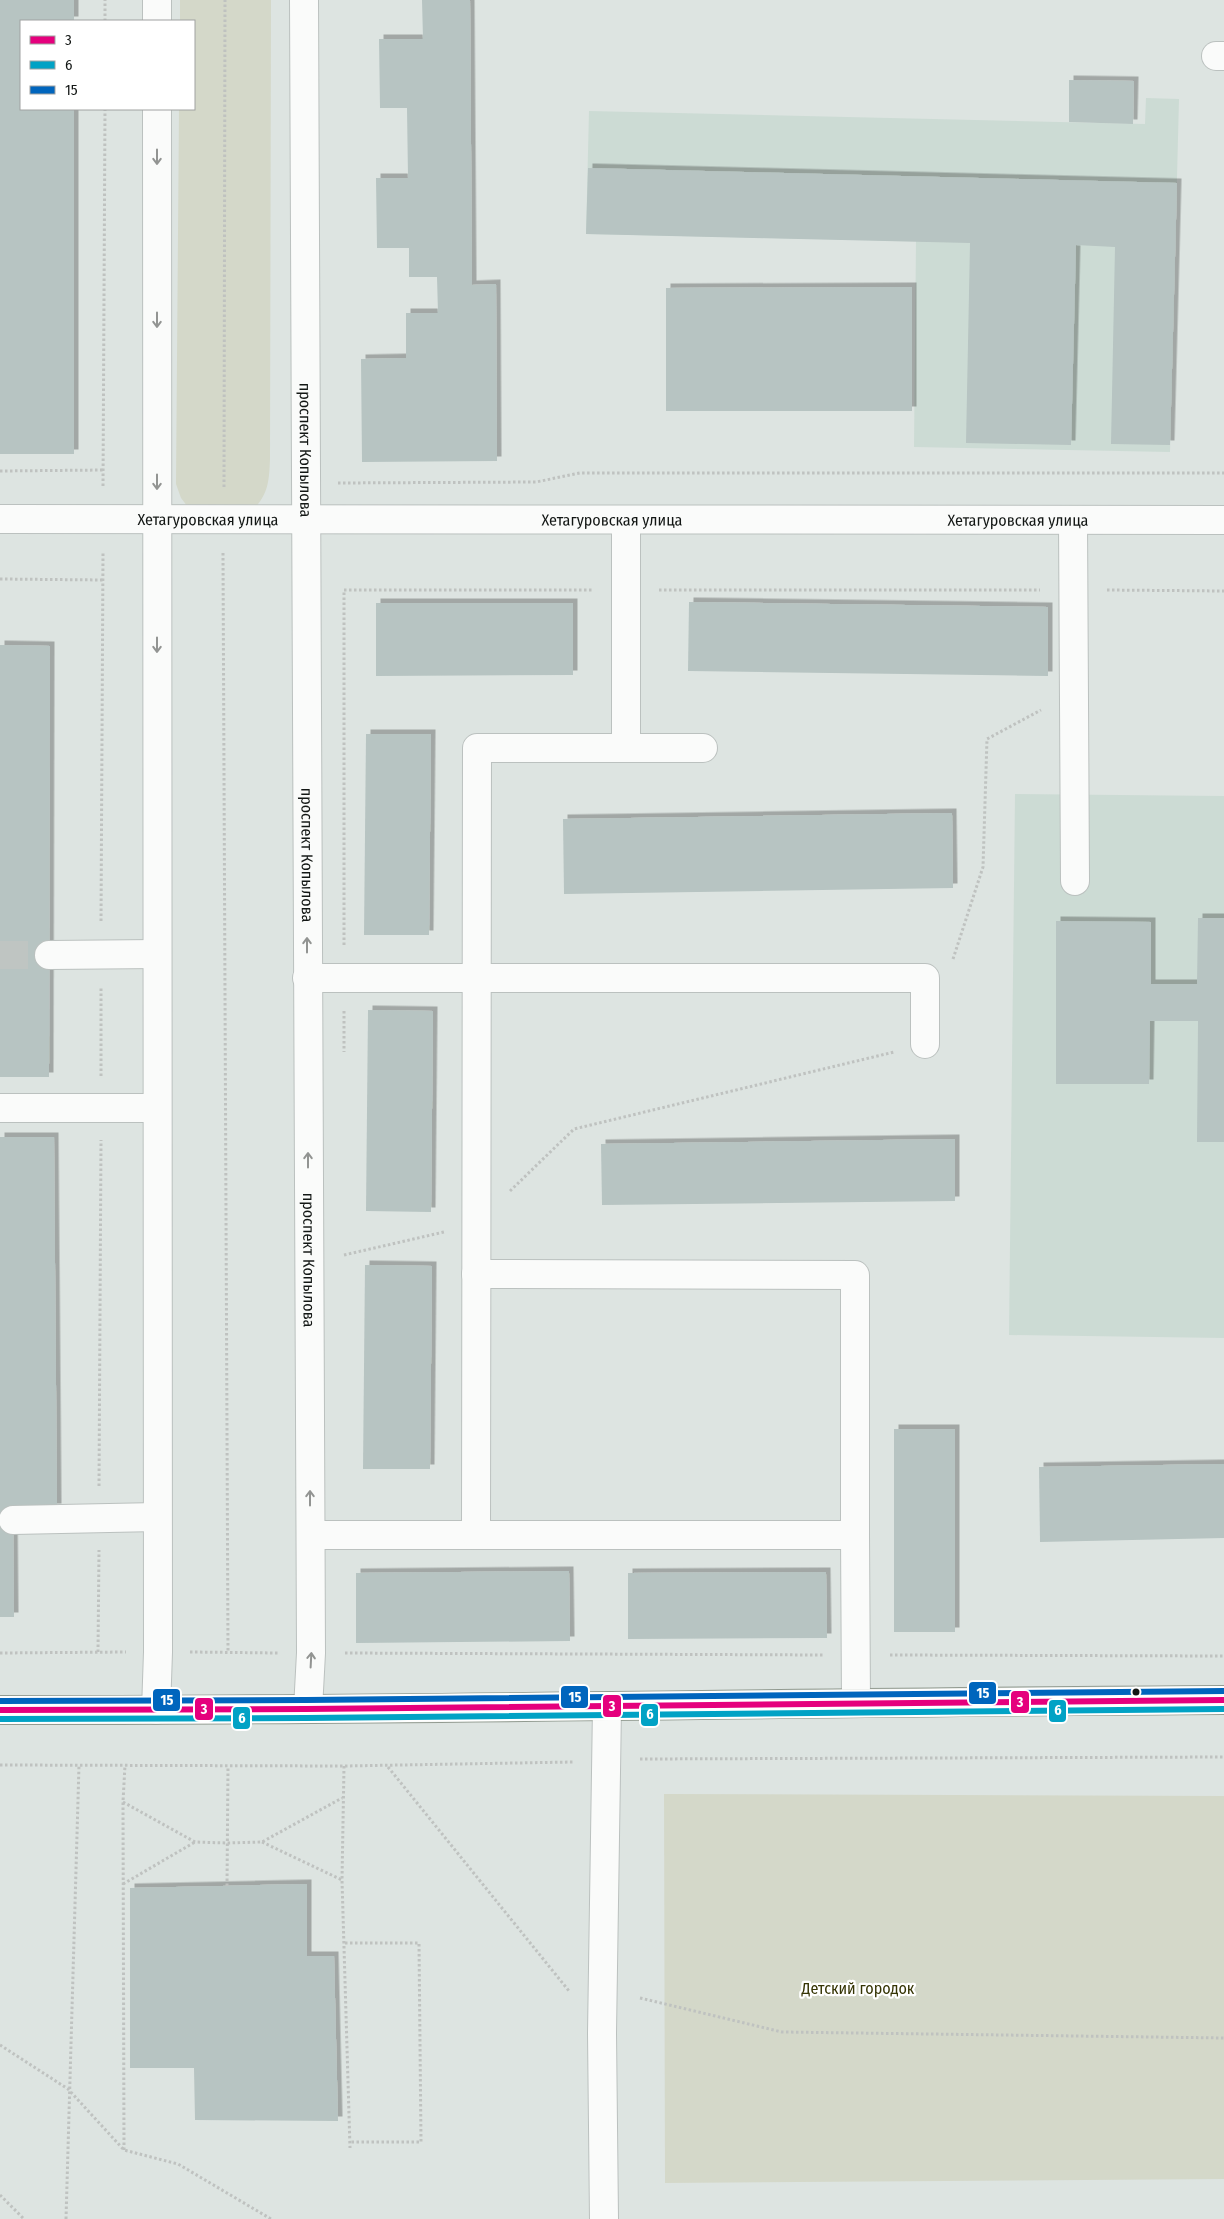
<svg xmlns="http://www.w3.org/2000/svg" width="1224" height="2219" font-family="'Fira Sans Condensed',sans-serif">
  <defs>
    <filter id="shadow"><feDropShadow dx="4.5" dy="-4.5" stdDeviation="0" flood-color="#0004"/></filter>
  </defs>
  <rect width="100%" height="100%" fill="#dde4e1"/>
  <!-- built -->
  <g fill="#ccdbd4">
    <path d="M1146,98l33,1 -9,353 -256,-5 2,-206 -330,-7 3,-123 556,13z"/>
    <path d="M1015,794l209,2v542l-215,-3z"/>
  </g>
  <!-- green -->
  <g fill="#d4d8c9">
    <path d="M180,0h91l-1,459c-1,25 -2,37 -21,55l-58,-3 -10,-13 -5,-14 3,-375h15v-88h-14z"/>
    <path d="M664,1794l560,2v383l-559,4z"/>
  </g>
  <!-- building -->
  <g fill="#b7c4c2" filter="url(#shadow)">
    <path d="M0,0h74v21h-53v88h53v345h-74z"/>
    <path d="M422,0h48l2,285 24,-1 1,177 -135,1 -1,-103 45,-1v-45h32l-1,-36h-28v-29h-32l-1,-70h32l-1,-70h-27l-1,-69h44z"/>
    <path d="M1069,80l65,1 -1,43 -64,-2z"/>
    <path d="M588,168l589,15 -7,262 -59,-1 4,-197 -39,-2 -5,200 -105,-2 4,-200 -384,-9z"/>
    <path d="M912,287v124h-246v-123z"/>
    <path d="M689,602l359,5v69l-360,-5z"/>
    <path d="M376,603h197v72l-197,1z"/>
    <path d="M0,645l50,1 -1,431h-49z"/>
    <path d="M366,734h65l-2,201h-65z"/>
    <path d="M952,813l1,75 -389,6 -1,-75z"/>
    <path d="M1198,918h26v224h-27l1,-121h-48l-1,63h-93v-163l95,1v62h46z"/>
    <path d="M368,1010l65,1 -2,201 -65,-1z"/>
    <path d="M0,1137h54l3,371h-44l1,109h-14z"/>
    <path d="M955,1139v62l-353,4 -1,-61z"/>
    <path d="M365,1265l67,1 -2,203h-67z"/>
    <rect x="894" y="1429" width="61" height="203"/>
    <path d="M1224,1464v74l-184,4 -1,-75z"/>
    <path d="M569,1571l1,70 -214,2v-70z"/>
    <path d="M826,1572l1,66 -199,1v-66z"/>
    <path d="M307,1884v72h27l4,165 -143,-1 -1,-52h-64v-180z"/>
  </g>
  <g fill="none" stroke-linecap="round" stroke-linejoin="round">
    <!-- minor-tunnel -->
    <path stroke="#bfc5c2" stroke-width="28" stroke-dasharray="28 14" stroke-linecap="butt" d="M0,955h49"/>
    <defs>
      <g id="minor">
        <path id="s1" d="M304,0l7,1653 -3,56"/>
        <path d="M157,21v-21"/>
        <path d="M1216,56h8"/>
        <path id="s2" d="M0,519l1224,1"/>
        <path d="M1073,520l2,361"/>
        <path d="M626,748v-228"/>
        <path d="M49,955l108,-1"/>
        <path d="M307,978h618v66"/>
        <path d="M0,1108h157"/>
        <path d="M13,1520l144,-3"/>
        <path d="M311,1535h544v-260l-379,-1"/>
        <path d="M476,1535l1,-787h226"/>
        <path d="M855,1535l1,167"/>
        <path d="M156,1710l2,-58 -1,-1543"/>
        <path d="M604,2219l-2,-186 5,-326"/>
      </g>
      <path id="major" d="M0,1710c408,1 816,-8 1224,-10"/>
    </defs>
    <!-- minor casing -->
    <use href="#minor" stroke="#bbc1bf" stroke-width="30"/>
    <!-- major casing -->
    <use href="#major" stroke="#929b91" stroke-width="30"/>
    <!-- path -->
    <g stroke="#bfc2c0" stroke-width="3" stroke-dasharray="2.5 2.5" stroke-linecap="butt">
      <path d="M105,21v-21"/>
      <path d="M0,471l103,-1"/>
      <path d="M338,483l198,-1 44,-9h644"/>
      <path d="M103,486l2,-377"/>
      <path d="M224,487l1,-487"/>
      <path d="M223,553l5,1099"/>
      <path d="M0,579l103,1"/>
      <path d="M659,590h381"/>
      <path d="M1107,590l117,1"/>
      <path d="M101,921l2,-368"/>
      <path d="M344,945v-355h249"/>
      <path d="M953,959l30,-92 4,-128 54,-29"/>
      <path d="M344,1011v41"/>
      <path d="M101,1076v-88"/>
      <path d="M510,1191l64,-62 320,-77"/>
      <path d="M344,1255l100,-23"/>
      <path d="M99,1486l2,-346"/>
      <path d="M98,1652l1,-102"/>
      <path d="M190,1652l88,1"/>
      <path d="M0,1653l126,-1"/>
      <path d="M345,1653l478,2"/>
      <path d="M890,1655l334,1"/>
      <path d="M640,1759l584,-2"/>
      <path d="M0,1765l344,1 229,-4"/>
      <path d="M344,1766l-2,114 8,268"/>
      <path d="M388,1767l181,224"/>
      <path d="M123,1802l72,40 32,1 35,-1 80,-44"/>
      <path d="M262,1842l80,38"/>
      <path d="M123,1884l72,-42"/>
      <path d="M227,1886l1,-120"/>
      <path d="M345,1943h74l2,199h-71"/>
      <path d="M640,1998l142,34 442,6"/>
      <path d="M0,2045l68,44 56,61 54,14 93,55"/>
      <path d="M124,2150l-1,-348 2,-37"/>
      <path d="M0,2195l24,24"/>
      <path d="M66,2219l13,-454"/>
    </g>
    <!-- minor -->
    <use href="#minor" stroke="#fafbfa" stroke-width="28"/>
    <!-- major -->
    <use href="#major" stroke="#dee2dd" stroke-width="28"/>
    <defs>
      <path id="bus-1" d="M0,1710l306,-1 918,-9"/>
      <path id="bus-2" d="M0,1719l306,-1 918,-9"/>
      <path id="bus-3" d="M0,1701l306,-1 918,-9"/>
    </defs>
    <!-- bus-1 casing -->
    <use href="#bus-1" stroke="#fff" stroke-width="10"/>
    <!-- bus-2 casing -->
    <use href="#bus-2" stroke="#fff" stroke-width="10"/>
    <!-- bus-3 casing -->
    <use href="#bus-3" stroke="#fff" stroke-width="10"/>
    <!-- bus-1 -->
    <use href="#bus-1" stroke="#e5007d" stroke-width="6"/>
    <!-- bus-2 -->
    <use href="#bus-2" stroke="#01a2c5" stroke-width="6"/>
    <!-- bus-3 -->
    <use href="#bus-3" stroke="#0065bd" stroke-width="6"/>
  </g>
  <!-- one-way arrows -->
  <defs><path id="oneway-shaft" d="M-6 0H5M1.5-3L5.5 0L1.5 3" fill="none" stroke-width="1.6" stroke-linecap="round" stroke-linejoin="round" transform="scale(1.25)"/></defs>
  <g stroke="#929492">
    <use href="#oneway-shaft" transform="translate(157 157) rotate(90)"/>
    <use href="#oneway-shaft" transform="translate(157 320) rotate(90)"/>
    <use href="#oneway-shaft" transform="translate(157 482) rotate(90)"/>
    <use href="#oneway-shaft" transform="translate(157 645) rotate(90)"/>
    <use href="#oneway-shaft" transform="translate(307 945) rotate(-90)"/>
    <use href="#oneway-shaft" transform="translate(308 1160) rotate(-90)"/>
    <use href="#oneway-shaft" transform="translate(310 1498) rotate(-90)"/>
    <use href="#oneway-shaft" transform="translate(311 1660) rotate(-87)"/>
  </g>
  <!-- markers -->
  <circle fill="#121614" stroke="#fff" stroke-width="2" cx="1136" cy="1692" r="4.5"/>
  <g text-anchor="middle" stroke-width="4.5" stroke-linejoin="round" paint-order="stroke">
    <!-- street labels -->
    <g font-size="16" fill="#121614" stroke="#fff">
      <text dy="6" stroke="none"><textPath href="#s1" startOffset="450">проспект Копылова</textPath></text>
      <text dy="6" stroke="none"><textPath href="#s2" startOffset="208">Хетагуровская улица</textPath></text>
      <text dy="6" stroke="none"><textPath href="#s2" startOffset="612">Хетагуровская улица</textPath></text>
      <text dy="6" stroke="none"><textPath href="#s2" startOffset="1018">Хетагуровская улица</textPath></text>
      <text dy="6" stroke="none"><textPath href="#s1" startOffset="855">проспект Копылова</textPath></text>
      <text dy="6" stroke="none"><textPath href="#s1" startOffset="1260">проспект Копылова</textPath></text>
    </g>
    <!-- park labels -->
    <g font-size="16" fill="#353404" stroke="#fff">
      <text x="858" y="1994">Детский городок</text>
    </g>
  </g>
  <g stroke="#fff" stroke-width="2">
    <rect x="968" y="1681" width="29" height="24" rx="5" fill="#0065bd"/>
    <rect x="560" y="1685" width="29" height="24" rx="5" fill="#0065bd"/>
    <rect x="152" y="1688" width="29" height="24" rx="5" fill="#0065bd"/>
    <rect x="1010" y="1690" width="20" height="24" rx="5" fill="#e5007d"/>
    <rect x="602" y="1694" width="20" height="24" rx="5" fill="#e5007d"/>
    <rect x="194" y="1697" width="20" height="24" rx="5" fill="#e5007d"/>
    <rect x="1048" y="1699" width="19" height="24" rx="5" fill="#01a2c5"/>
    <rect x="640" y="1703" width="19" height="24" rx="5" fill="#01a2c5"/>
    <rect x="232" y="1706" width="19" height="24" rx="5" fill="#01a2c5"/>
  </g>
  <g font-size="14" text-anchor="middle" font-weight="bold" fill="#fff">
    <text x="983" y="1698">15</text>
    <text x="575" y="1702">15</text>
    <text x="167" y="1705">15</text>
    <text x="1020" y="1707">3</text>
    <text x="612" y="1711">3</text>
    <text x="204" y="1714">3</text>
    <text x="1058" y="1715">6</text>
    <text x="650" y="1719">6</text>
    <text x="242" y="1723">6</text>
  </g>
  <!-- legend -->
  <rect x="20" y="20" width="175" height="90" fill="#ffffff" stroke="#a0a2a1"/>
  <rect x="30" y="36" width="25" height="8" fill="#e5007d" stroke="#a0a2a1"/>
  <text x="65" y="45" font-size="15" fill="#121614">3</text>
  <rect x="30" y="61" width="25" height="8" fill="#01a2c5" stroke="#a0a2a1"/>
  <text x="65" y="70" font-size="15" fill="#121614">6</text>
  <rect x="30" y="86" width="25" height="8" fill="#0065bd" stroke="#a0a2a1"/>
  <text x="65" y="95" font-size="15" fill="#121614">15</text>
</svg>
